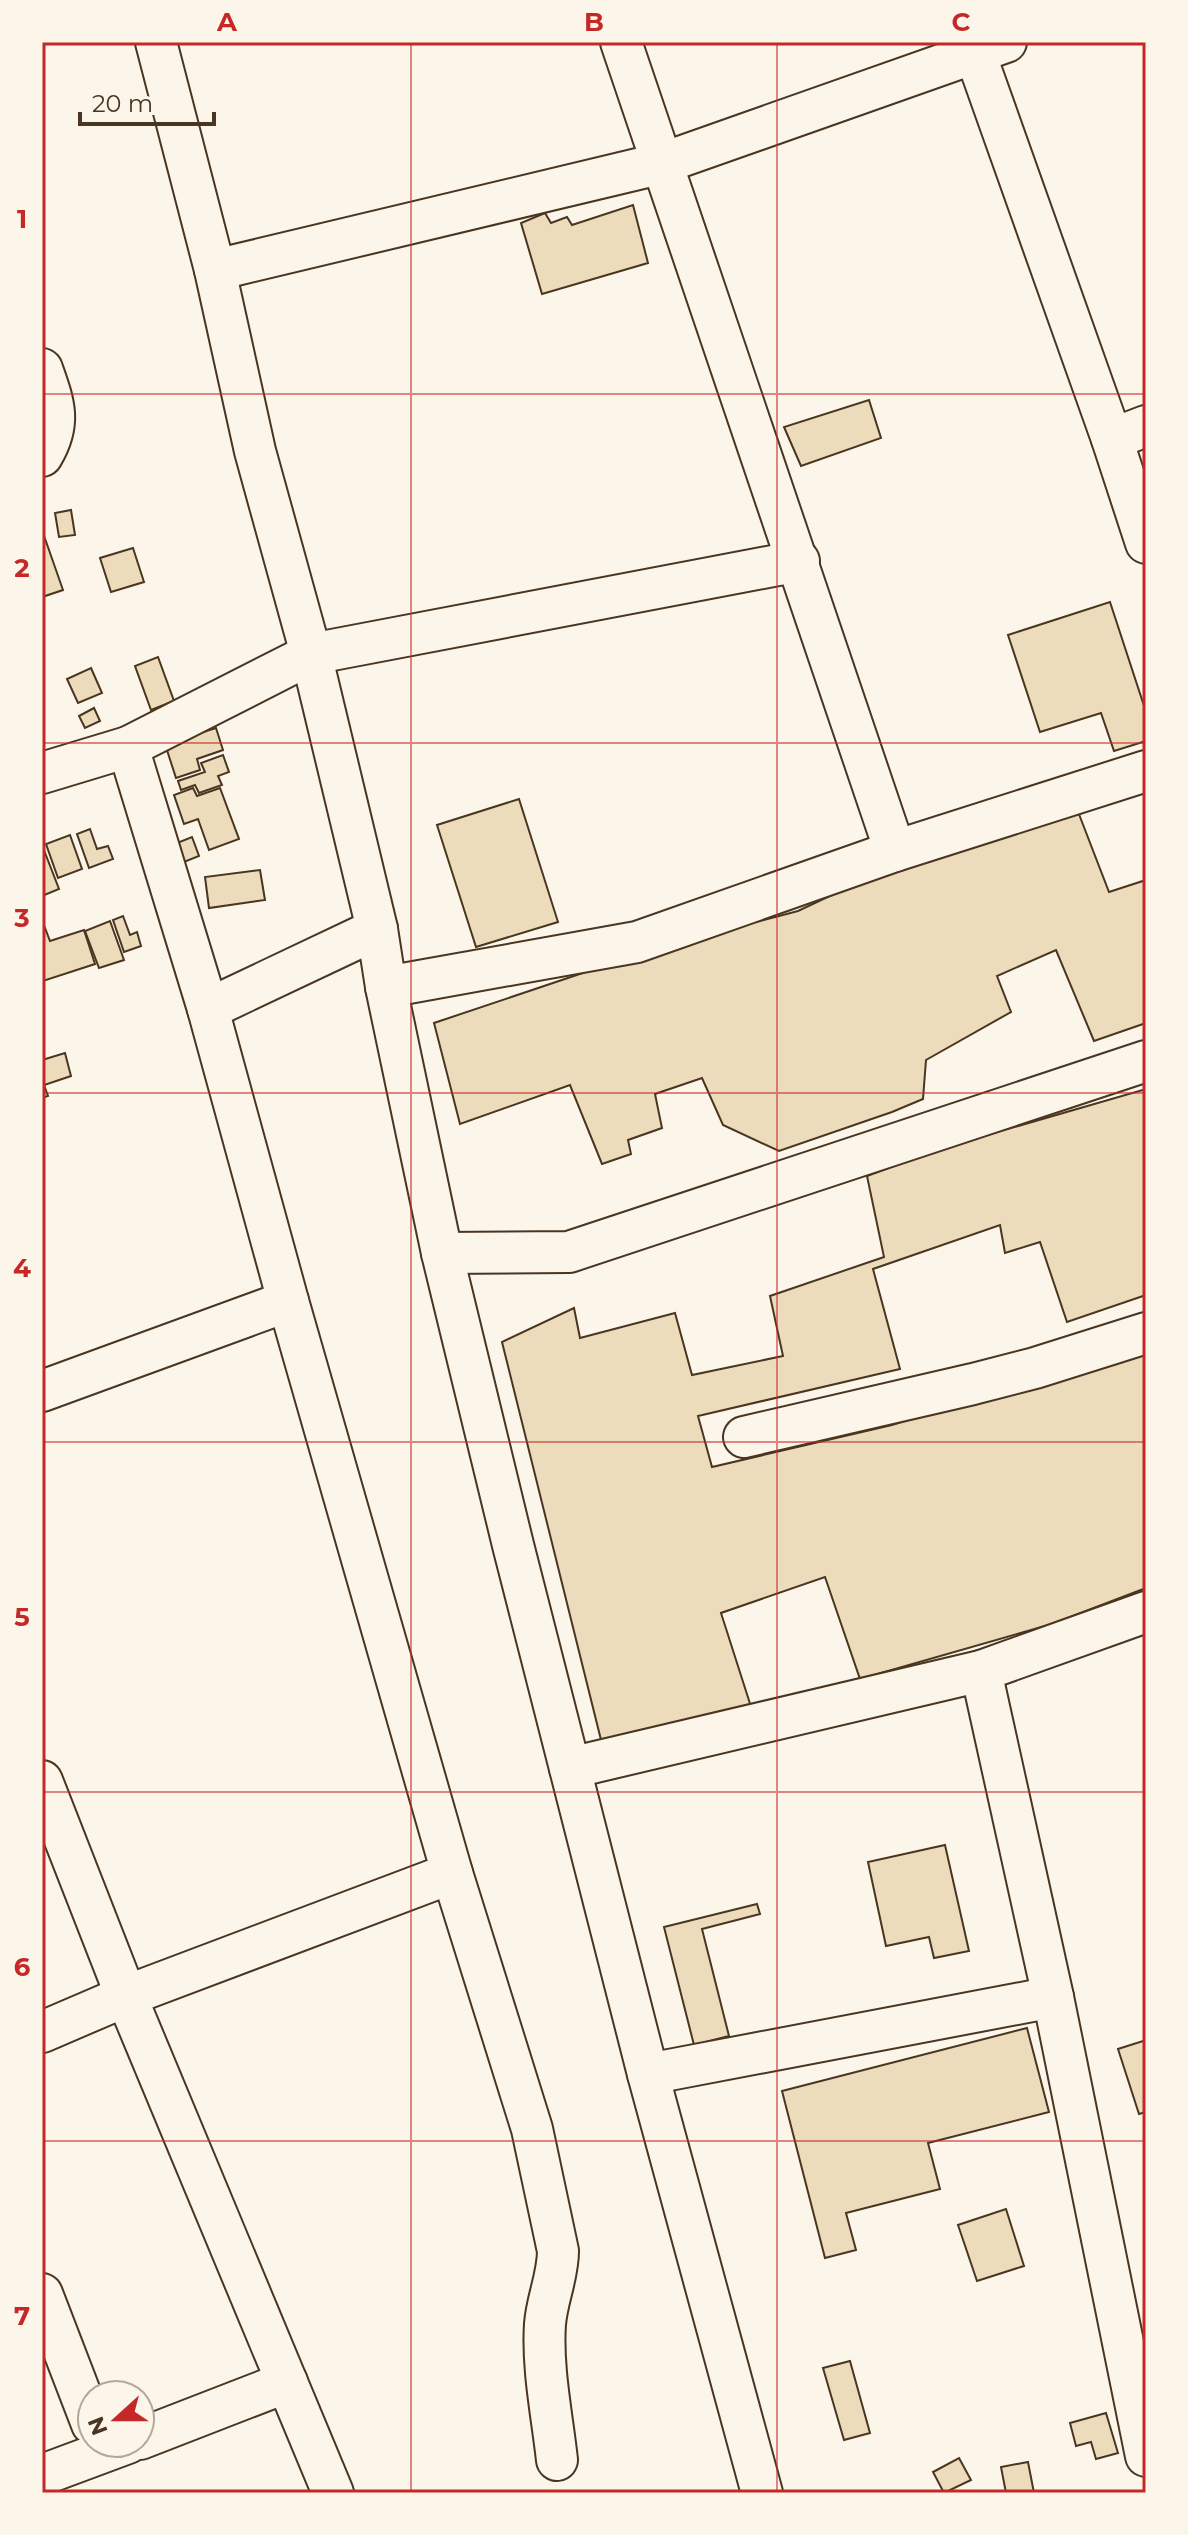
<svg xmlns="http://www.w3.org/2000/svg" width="1188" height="2535" font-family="Montserrat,sans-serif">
  <rect width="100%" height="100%" fill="#fbf6e9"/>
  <!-- building -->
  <g fill="#ecdcbc" stroke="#4a3520" stroke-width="2">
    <path d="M633,205l15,58 -106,31 -21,-71 24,-10 6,10 16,-6 5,8z"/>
    <path d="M869,400l12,38 -80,28 -17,-39z"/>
    <path d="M71,510l4,25 -16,2 -4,-24z"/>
    <path d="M42,530l21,60 -21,7z"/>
    <path d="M133,548l11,34 -33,10 -11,-34z"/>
    <path d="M1110,602l36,110v29l-32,10 -13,-38 -61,19 -32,-97z"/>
    <path d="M158,657l16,44 -23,9 -16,-44z"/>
    <path d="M91,668l11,25 -24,10 -11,-24z"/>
    <path d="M94,708l6,13 -15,7 -6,-12z"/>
    <path d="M216,728l7,22 -26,9 3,11 -24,8 -11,-34z"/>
    <path d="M223,755l6,17 -11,4 4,9 -23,8 -4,-8 -14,5 -3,-9 27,-9 -4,-9z"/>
    <path d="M193,788l4,8 23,-8 19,51 -30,11 -11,-31 -14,5 -10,-29z"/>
    <path d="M519,799l39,123 -82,25 -39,-122z"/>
    <path d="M1077,809l32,83 37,-12v143l-52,18 -38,-91 -59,26 14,36 -85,48 -3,39 -31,13 -113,39 -56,-26 -21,-47 -47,16 7,34 -34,12 3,14 -29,10 -32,-79 -110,39 -26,-101 223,-75 141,-37 93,-44z"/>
    <path d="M90,829l7,20 11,-3 5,13 -24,9 -12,-34z"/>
    <path d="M70,835l12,34 -24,9 -12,-34z"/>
    <path d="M192,837l7,19 -20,8 -7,-19z"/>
    <path d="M42,845l17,44 -17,7z"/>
    <path d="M260,870l5,30 -56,8 -4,-31z"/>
    <path d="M123,916l7,19 7,-3 4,14 -17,6 -11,-32z"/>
    <path d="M42,920l8,21 34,-11 11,34 -52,17z"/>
    <path d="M110,921l14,39 -25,8 -14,-37z"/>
    <path d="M65,1053l6,23 -27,9 4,11 -6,2v-38z"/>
    <path d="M1146,1089v206l-79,27 -27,-80 -35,11 -5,-28 -127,44 27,100 -202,47 14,51 180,-42 254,-80v243l-94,36 -192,55 -35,-102 -104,36 32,100 -148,43 -103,-414 72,-34 6,30 95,-25 17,62 91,-19 -13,-60 114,-39 -17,-81 75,-28z"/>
    <path d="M945,1845l24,106 -35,7 -5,-21 -43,9 -18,-84z"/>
    <path d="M757,1904l3,10 -58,15 27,107 -35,9 -30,-118z"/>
    <path d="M1027,2028l22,84 -121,31 12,46 -94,24 10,37 -31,8 -43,-167z"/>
    <path d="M1146,2040v72l-7,2 -21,-65z"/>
    <path d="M1006,2209l18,57 -47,15 -19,-56z"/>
    <path d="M850,2361l20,72 -26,7 -21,-72z"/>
    <path d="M1106,2413l12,40 -22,6 -5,-17 -15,4 -6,-23z"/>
    <path d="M959,2458l12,22 -27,13 -11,-21z"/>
    <path d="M1028,2462l6,31h-28l-5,-26z"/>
  </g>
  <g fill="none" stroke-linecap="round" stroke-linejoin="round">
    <defs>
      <g id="minor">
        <path d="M156,42l59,228 40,181 56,203 66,275 9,58 56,266 71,292 135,529 114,419"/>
        <path d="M621,42l274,809"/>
        <path d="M971,42l141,397 34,104"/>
        <path d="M215,270l448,-107 343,-121"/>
        <path d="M42,369c12,34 20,54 0,87"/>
        <path d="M1112,439l34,-13"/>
        <path d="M128,747l80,262 80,292 164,572 80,256 26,122c0,25 -11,48 -13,73 -3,44 7,91 12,136"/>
        <path d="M42,773l86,-26 183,-93 488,-93"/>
        <path d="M386,987l251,-45 258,-91 251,-80"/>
        <path d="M208,1009l169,-80"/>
        <path d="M442,1253l127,-1 577,-191"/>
        <path d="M42,1391l246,-90"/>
        <path d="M744,1437l229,-53 62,-16 111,-35"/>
        <path d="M981,1671l72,326 93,459"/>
        <path d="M570,1768l411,-97 165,-59"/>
        <path d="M42,1781l84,215 207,497"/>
        <path d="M42,2032l84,-36 326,-123"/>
        <path d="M648,2074l405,-77"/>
        <path d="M42,2294l50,130"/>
        <path d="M140,2439l147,-57"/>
        <path d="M42,2475l86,-32"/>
      </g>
    </defs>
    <!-- minor casing -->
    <use href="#minor" stroke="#4a3520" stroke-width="44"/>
    <!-- minor -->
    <use href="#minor" stroke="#fbf6e9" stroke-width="40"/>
  </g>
  <!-- grid -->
  <path fill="none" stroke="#c62828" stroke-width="2" stroke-opacity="0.55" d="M411,42v2451M777,42v2451M42,394h1104M42,743h1104M42,1093h1104M42,1442h1104M42,1792h1104M42,2141h1104"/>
  <!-- border -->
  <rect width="1188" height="2535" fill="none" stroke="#fbf6e9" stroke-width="88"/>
  <!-- north arrow -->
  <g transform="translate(116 2419) rotate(249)"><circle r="38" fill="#fbf6e9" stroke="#b4a999" stroke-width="2"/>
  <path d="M0-6L14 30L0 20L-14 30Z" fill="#c62828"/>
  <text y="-12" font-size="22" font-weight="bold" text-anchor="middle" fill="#4a3520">N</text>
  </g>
  <!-- scale -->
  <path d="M80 112v12h134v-12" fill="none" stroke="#4a3520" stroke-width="4"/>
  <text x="92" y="112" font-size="24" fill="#4a3520" stroke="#fbf6e9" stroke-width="6" paint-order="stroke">20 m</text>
  <rect x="44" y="44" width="1100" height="2447" fill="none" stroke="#c62828" stroke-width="3"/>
  <g font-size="26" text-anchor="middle" font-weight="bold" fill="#c62828">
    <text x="227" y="31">A</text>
    <text x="594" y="31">B</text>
    <text x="961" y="31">C</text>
    <text x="22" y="228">1</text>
    <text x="22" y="577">2</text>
    <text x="22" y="927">3</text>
    <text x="22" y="1277">4</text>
    <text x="22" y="1626">5</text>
    <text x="22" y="1976">6</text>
    <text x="22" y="2325">7</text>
  </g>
</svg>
